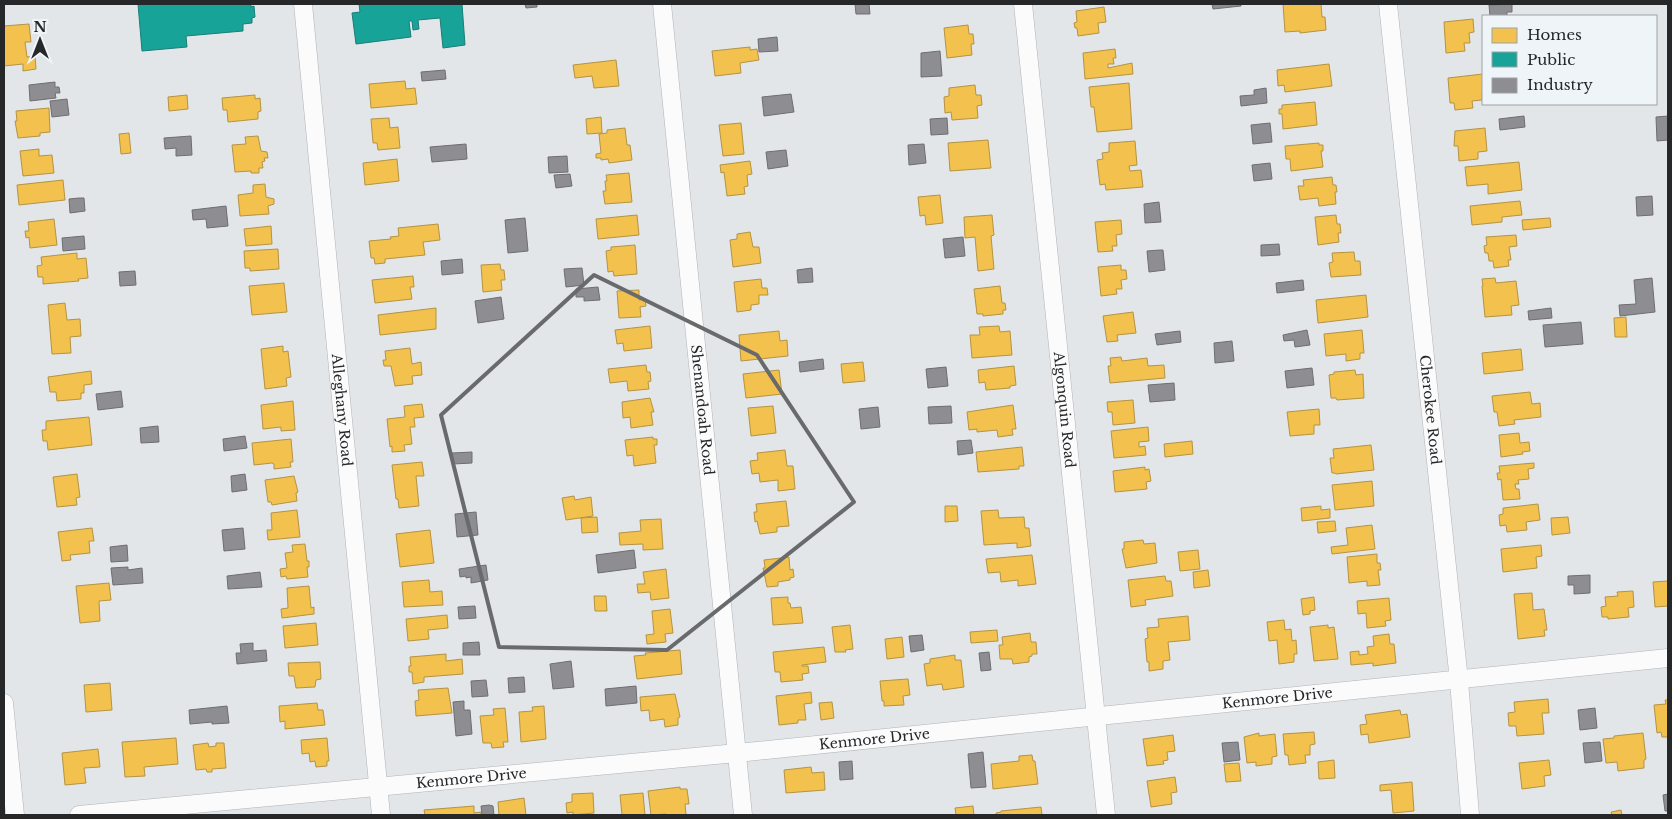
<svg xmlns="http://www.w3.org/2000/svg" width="1672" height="819" font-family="'Libre Baskerville',serif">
  <rect width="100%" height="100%" fill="#e3e6e9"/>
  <!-- homes -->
  <g fill="#f2c14e" stroke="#b49343">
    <path d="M1283,4h38l1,13h3l1,13 -26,3v-2l-15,1z"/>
    <path d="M1104,7l2,15 -8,1 1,10 -21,3 -1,-8h-2l-1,-5 3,-1 -1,-11z"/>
    <path d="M1473,19l1,13 -5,1 1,10h-6l1,8 -19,2 -2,-31z"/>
    <path d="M29,24l2,18h-6l2,15 8,-1 1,13 -13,2v-7l-19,2v-40z"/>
    <path d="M968,25l1,9h4l1,10h-3l1,11 -25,3 -3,-30z"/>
    <path d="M750,47v3l7,-1 2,11 -19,3 1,10 -26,3 -3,-25z"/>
    <path d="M1115,49l1,9h-3l1,6h-6v4l24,-5 1,11 -48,5 -2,-26z"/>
    <path d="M616,60l3,26 -25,2 -2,-12 -17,2 -2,-13z"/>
    <path d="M1329,64l3,22 -47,6 -1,-7 -6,1 -1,-16z"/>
    <path d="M1483,74l-1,26 -10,1 1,7 -18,2 -1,-7h-4l-2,-25z"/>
    <path d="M405,81l1,8 9,-1 2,16 -46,4 -2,-24z"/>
    <path d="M1129,83l3,46 -35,3 -3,-25h-3l-2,-20z"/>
    <path d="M975,85l1,10h5l1,10 -5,1 1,12 -26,2 -1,-8 -6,1 -1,-16 5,-1v-8z"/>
    <path d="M187,95l1,14 -19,2 -1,-14z"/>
    <path d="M255,95v4l5,-1 1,13 -3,1v7l-30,3 -1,-12h-4l-1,-12z"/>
    <path d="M1315,102l2,23 -34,4 -1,-15h-3v-5h3v-4z"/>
    <path d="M49,108l1,24 -10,1v3l-22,2 -3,-17h2l-1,-10z"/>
    <path d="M601,117l1,16 -15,1 -1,-15z"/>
    <path d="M389,118l1,10 8,-1 2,21 -22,2 -1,-7h-4l-2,-24z"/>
    <path d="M741,123l3,31 -21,2 -4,-31z"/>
    <path d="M625,128l2,17h3l2,15 -23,3 -1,-4 -7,1v-2h-5v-4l5,-1 -2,-19 8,-1v-3z"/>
    <path d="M1485,128l2,23 -9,1v7l-19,2 -1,-15h-4l1,-15z"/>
    <path d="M129,133l2,20 -10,1 -2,-20z"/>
    <path d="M258,136l3,15 6,1 1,6h-4l1,3 -3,1 1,6h-4v5h-8v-2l-16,1 -3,-27 14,-1 -1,-7z"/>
    <path d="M988,140l3,28 -41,3 -2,-28z"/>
    <path d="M1135,141l2,24 -8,1 1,5 11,-1 2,17 -37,3 -1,-6 -5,1 -3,-25 6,-1 -1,-6 7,-1v-9z"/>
    <path d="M1319,143v2h4v6h-2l2,16 -32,4 -1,-12h-4l-1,-13z"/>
    <path d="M39,149v7l13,-1 2,18 -31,3 -3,-25z"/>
    <path d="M397,159l2,22 -34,4 -2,-22z"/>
    <path d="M750,161l2,13 -5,1 1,11 -4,1 1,7 -18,2 -3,-24 -3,1 -1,-8z"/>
    <path d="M1519,162l3,28 -34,4v-10l-21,2 -2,-19z"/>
    <path d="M629,173l3,29 -27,2 -2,-13h3l-1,-10h2l-1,-6z"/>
    <path d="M1332,177l1,8h3l1,7h-2l1,12 -17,2 -1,-8 -18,2 -2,-14h6l-1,-6z"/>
    <path d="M63,180l2,20 -46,5 -2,-20z"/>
    <path d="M265,184l1,13 8,2v5l-6,2 1,8 -29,2 -2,-21 15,-2v-8z"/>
    <path d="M940,195l3,28 -17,2 -1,-10 -5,1 -2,-19z"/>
    <path d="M1520,201l2,14 -20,2v5l-30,3 -2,-19z"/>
    <path d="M637,215l2,20 -41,4 -2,-20z"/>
    <path d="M992,215l2,20 -3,1 3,33 -16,2 -3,-34 -10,1 -1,-21z"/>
    <path d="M1336,215l1,9h3l1,9h-3l1,9 -21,3 -3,-28z"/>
    <path d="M1550,218l1,9 -28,3 -1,-10z"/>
    <path d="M54,219l3,26 -27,3 -1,-11 -3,1 -1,-7h4l-1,-9z"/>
    <path d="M1121,220l1,14 -6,1 1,11h-5l1,5 -15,1 -3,-30z"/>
    <path d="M438,224l2,16 -17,2 2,13 -40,4v4l-10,1 -1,-6h-3l-2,-17 22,-2 -1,-2 9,-1 -1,-8z"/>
    <path d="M271,226l1,18 -26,2 -2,-17z"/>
    <path d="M750,232l3,15h6l2,16 -28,4 -3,-27 7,-1v-5z"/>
    <path d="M1516,235l1,11 -8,1 2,13h-3l1,6 -15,2 -1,-7h-4l-1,-8h-3l-1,-7 3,-1 -1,-8z"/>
    <path d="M635,245l2,29 -23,2 -1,-5 -5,1 -2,-21 5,-1v-3z"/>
    <path d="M278,249l1,20 -29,2v-3h-5l-1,-17z"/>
    <path d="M1354,252l1,9h5l1,14 -30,2 -2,-14 4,-1 -1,-9z"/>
    <path d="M77,253v6l9,-1 2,20 -10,1 1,2 -36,3v-7h-5l-1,-11 5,-1 -1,-8z"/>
    <path d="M500,264l1,6h3l1,10h-4l1,10 -19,2 -2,-27z"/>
    <path d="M1121,265v5h5l1,9 -6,1 1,9h-6l1,5 -16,2 -3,-29z"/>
    <path d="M413,276l1,11h-4l2,12 -37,4 -3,-23z"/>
    <path d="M1495,278l1,5 20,-2 3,24 -8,1 1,9 -27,2 -3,-31h1l-1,-7z"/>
    <path d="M761,279l1,9h5l1,7h-9v9l-8,1v5l-14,2 -3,-30z"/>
    <path d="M284,283l3,29 -35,3 -3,-29z"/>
    <path d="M1000,286l2,17h3l1,7h-3v4l-20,2v-2h-6l-3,-25z"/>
    <path d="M639,290v10l6,-1 1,7 -6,1 1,10 -22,1 -2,-27z"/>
    <path d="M1366,295l2,22 -50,6 -2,-23z"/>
    <path d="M65,303l2,17 13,-1 1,17 -11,1 1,16 -19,1 -4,-49z"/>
    <path d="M436,308v21l-56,6 -2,-20z"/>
    <path d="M1133,312l3,21 -19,2 1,6 -11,1 -4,-26z"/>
    <path d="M1626,317l1,20h-12l-1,-19z"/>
    <path d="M650,326l2,22 -28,3 -1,-8 -6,1 -2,-14z"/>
    <path d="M999,326l1,6 10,-1 2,24 -40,3 -2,-23h10l-1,-8z"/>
    <path d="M1362,330l2,23h-4v6l-14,2v-7l-20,2 -2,-22z"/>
    <path d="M779,331l1,10 7,-1 1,16 -47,5 -2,-26z"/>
    <path d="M283,346v6l5,-1 3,26 -5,1 1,8 -22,3 -4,-40z"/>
    <path d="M410,348l2,16 9,-2 1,13 -10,1 1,8 -18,2 -4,-20h-7l-1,-6h3l-1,-9z"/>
    <path d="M1521,349l2,21 -39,4 -2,-21z"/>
    <path d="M1121,357l1,4 25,-3 1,8 16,-1 1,13 -55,5 -2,-17h3l-1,-8z"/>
    <path d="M863,362l2,19 -22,2 -2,-19z"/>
    <path d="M646,365l1,7h3l1,9 -3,1 1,7 -21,2 -1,-10 -17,2 -2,-14z"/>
    <path d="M1014,366l2,19 -6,1v2l-24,2 -1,-8 -6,1 -1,-13z"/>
    <path d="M779,370l3,24 -36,4 -3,-24z"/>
    <path d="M1355,370l1,5 7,-1 1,24 -27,2 -1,-2h-5l-2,-23 5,-1v-2z"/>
    <path d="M91,371l1,13 -8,1v8h-3v6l-24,2 -1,-9h-6l-2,-15z"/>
    <path d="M1530,392l2,12 8,-1 1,14 -27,3 1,4 -16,2 -2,-14h-3l-2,-16z"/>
    <path d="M650,398l4,14h-3l2,13 -22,3 -1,-11 -7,1 -1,-16z"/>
    <path d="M1133,400l2,23 -22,2 -1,-13h-4l-1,-10z"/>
    <path d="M293,401l2,29 -14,1v-4l-18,2 -2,-24z"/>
    <path d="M422,404l2,13 -10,1 1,9h-5l2,17 -8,1 1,6 -13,1v-6l-2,1 -3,-28 18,-2 -1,-11z"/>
    <path d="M1013,405l3,24h-4l1,6 -15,2 -1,-7 -20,2v-3l-8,1 -2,-18z"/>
    <path d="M773,406l3,27 -25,3 -3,-28z"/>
    <path d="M1319,409l1,16h-6v9l-24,2 -3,-24z"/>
    <path d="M89,417l3,28 -44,5 -1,-9h-4l-1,-11h4v-9z"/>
    <path d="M1148,427l1,14 -10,1v5l6,-1 1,9 -32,3 -3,-27z"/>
    <path d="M1519,433l1,10 9,-1 1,9 -8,1 1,2 -22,3 -2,-22z"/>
    <path d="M653,437v2h4v6h-3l2,18 -22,3 -1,-11 -6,1 -2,-16z"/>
    <path d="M291,439l2,23h-3l1,5 -17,2v-5l-2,-1 -18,2 -2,-22z"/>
    <path d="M1192,441l1,13 -28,3 -1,-13z"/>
    <path d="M1371,445l3,25 -38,4 -1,-1h-3l-2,-15h4l-1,-9z"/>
    <path d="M1022,447l2,19h-5v3l-41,3 -2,-20z"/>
    <path d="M785,450l2,16h6l2,23 -17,2v-11l-18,2 -1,-9 -7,1 -2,-13 8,-1 -1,-7z"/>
    <path d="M422,462l2,14h-8l3,30 -20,2 -1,-9h-2l-4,-34z"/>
    <path d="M1534,463v5l-6,1 1,10 -11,1 1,4h-4l1,5h3l1,10 -17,1 -2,-21 -3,1 -1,-7h3l-1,-7z"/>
    <path d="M1145,467v3l4,-1 2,12 -5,1 1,7 -32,3 -2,-21z"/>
    <path d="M77,474l3,23 -4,1 1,7 -20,2 -4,-30z"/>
    <path d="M294,476l4,16 -2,1 1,8 -25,4 -1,-3h-3l-3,-22z"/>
    <path d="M1372,481l2,25 -39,4 -3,-25z"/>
    <path d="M574,496l1,4 16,-3 2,19 -27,4 -4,-22z"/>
    <path d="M786,501l3,25 -12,1v5l-17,2 -3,-13 -2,1 -1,-10h3l-1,-8z"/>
    <path d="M1538,504l2,16 -14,2 1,8 -20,2 -1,-7 -6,1 -1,-11 4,-1v-6z"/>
    <path d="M945,506h12l1,15 -13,1z"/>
    <path d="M1321,506v4l9,-1v9l-28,3 -1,-13z"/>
    <path d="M297,510l3,27 -32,3 -1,-10h5l-1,-17z"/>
    <path d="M998,510l1,8 25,-1 1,11h4l2,18 -14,2v-5l-33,2 -3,-34z"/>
    <path d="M597,517l1,15 -16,1 -1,-15z"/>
    <path d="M1568,517l2,16 -18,2 -1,-17z"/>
    <path d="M661,519l2,30 -20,1v-6l-23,1 -1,-12 22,-2 -1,-11z"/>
    <path d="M1335,521l1,10 -18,2 -1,-11z"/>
    <path d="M1372,525l3,24 -43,5 -1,-7 17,-2 -2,-17z"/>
    <path d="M92,528l2,13h-5l1,12 -20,2 1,5 -9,1 -4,-29z"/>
    <path d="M430,530l4,33 -34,4 -4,-33z"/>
    <path d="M1143,540l1,4 11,-1 2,20 -31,5 -4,-19h2v-7z"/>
    <path d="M305,544l2,17h2v6h-2l1,10 -21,2 -1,-3 -5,1 -1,-8 7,-1 -2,-15 8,-1 -1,-7z"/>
    <path d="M1541,545l1,11 -6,1 1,11 -34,4 -2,-23z"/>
    <path d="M1198,550l2,19 -20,2 -2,-19z"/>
    <path d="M1377,554v9h3l1,7h-3l2,15 -13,1v-5l-18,2 -2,-26z"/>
    <path d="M1032,555l4,29 -18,2v-6l-17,2 -1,-10 -12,1 -2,-14z"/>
    <path d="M789,557l1,13 3,-1 1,8 -4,1v2l-12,2v4l-11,1 -4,-19h2l-1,-8z"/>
    <path d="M666,569l3,29 -18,2 -1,-8 -12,1 -1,-9h8l-2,-12z"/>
    <path d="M1208,570l2,16 -16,2 -1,-16z"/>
    <path d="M1165,576l1,5h5l2,15 -28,4 1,5 -15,2 -3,-27z"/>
    <path d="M429,580l1,12 12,-1 1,14 -39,2 -2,-25z"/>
    <path d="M1668,581v25l-13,1 -2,-25z"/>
    <path d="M109,583l2,17 -12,1 1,20 -20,2 -4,-37z"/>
    <path d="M309,586l2,22 3,-1v7l-32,4 -1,-9 7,-1 -1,-20z"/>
    <path d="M1633,591l1,16 -6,1 1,9 -21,2v-2h-6l-1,-10 5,-1 -1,-9 13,-1 -1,-4z"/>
    <path d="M1532,593l1,17 11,-1 3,21h-3l1,6 -27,3 -4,-45z"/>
    <path d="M594,596h12l1,15h-12z"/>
    <path d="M788,597v6h2l1,5 10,-1 2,16 -30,2 -2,-27z"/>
    <path d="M1314,597l1,13 -5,1v3l-7,1 -2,-16z"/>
    <path d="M1389,598l2,22 -6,1 1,5 -19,2 -1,-15 -8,1 -1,-13z"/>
    <path d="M670,609l3,24 -8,1 1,8 -19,2 -1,-9 8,-1 -2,-23z"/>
    <path d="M447,615l1,13 -20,2 1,9 -21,2 -2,-22z"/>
    <path d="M1188,616l2,24 -22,2 2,18 -7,1v8l-14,2v-9h-2l-2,-23 3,-1 -1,-10 12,-1 -1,-8z"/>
    <path d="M1284,620l1,10 6,-1 1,12 4,-1 1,14h-3v8l-15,2 -2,-24 -8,1 -2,-19z"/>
    <path d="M316,623l2,22 -33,3 -2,-22z"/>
    <path d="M850,625l3,24 -8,1 1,2h-11l-3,-25z"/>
    <path d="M1328,625v3l6,-1 4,32 -24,2 -4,-34z"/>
    <path d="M997,630l1,11 -27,2 -1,-11z"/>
    <path d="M1030,633l1,9h5l1,12h-5v2l-3,1v5l-16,2 -1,-5h-12l-1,-14h4l-1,-8z"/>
    <path d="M1389,634l1,10h4l2,19 -23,3v-3l-22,2 -1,-13 9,-1v4l9,-1 -1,-7 7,-1 -1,-10z"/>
    <path d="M902,637l2,20 -17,2 -2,-20z"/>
    <path d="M824,647l2,15 -24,3v1h6l1,7 -7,1 1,6 -22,2 -1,-10h-5l-2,-20z"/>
    <path d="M680,650l2,24 -45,5 -3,-23 12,-1 -1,-2z"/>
    <path d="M446,654v7l16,-2 1,15 -39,3v5l-11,2 -1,-12h-3v-6h2l-1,-9z"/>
    <path d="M955,655v5h6l3,27 -21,3 -1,-6 -15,2 -3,-22 6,-1v-4z"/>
    <path d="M320,662l1,17 -5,1 -1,7 -19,1 -2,-12h-5l-1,-13z"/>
    <path d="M908,679l2,16 -7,1 1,9 -20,1v-5h-2l-2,-20z"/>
    <path d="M110,683l2,27 -26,2 -2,-27z"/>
    <path d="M448,688l4,25 -36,3 -1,-15 4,-1 -1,-10z"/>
    <path d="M811,692l1,11 -8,1 2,16h-8v3l-19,2 -3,-29z"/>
    <path d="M675,694l5,23 -2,1v7l-13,2 -1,-8 -14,2 -1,-11 -8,1 -1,-14z"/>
    <path d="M1548,699l1,14h-7l2,21 -27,2 -1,-10h-7l-1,-13 7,-1 -1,-10z"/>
    <path d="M1665,700h3v37h-6l-1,-5 -4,1 -3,-28 12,-1z"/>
    <path d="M832,702l2,16 -13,2 -2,-17z"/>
    <path d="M317,703l1,7h5l2,15 -40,4v-8l-5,1 -1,-16z"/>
    <path d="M544,706l2,33 -25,3 -2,-30 14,-1 -1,-4z"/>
    <path d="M505,708l3,34h-5l1,5 -12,1 -1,-5h-8l-3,-27 14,-1 -1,-6z"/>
    <path d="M1400,710l1,5 6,-1 3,23 -41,6 -1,-9 -7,1 -1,-10 7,-1 -2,-9z"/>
    <path d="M1314,732l1,12 -5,1v10h-5l1,8 -17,2 -1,-10h-3l-2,-21z"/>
    <path d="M1259,733v3l16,-2 2,22 -5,1v7l-16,2v-4l-9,1 -3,-26z"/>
    <path d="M1643,733l3,26 -2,1v8l-26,3 -1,-9 -11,1 -3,-24 11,-1v-2z"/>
    <path d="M1173,735l2,16 -8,1 1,8 -5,1 1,3 -17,2 -4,-27z"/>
    <path d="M176,738l2,26 -34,3 1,9 -20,1 -3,-35z"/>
    <path d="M327,738l2,23h-2v5l-11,1 -1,-6 -5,1 -1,-9 -7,1 -1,-14z"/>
    <path d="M208,743l1,4 7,-1v-3h8l2,25 -14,1v3h-5l-1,-3 -10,1 -3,-25z"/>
    <path d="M98,749l2,18 -16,1 2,15 -21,2 -3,-32z"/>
    <path d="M1032,755l1,6h2l3,23 -45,5 -2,-25 28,-3v-5z"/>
    <path d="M1334,760l1,18 -16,1 -1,-17z"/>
    <path d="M1549,760l2,15 -7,1 1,10 -23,3 -3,-26z"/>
    <path d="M1239,763l2,18 -15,1 -2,-18z"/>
    <path d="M811,767l1,6 12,-1 1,18 -39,3 -2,-23z"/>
    <path d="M1175,777l2,15 -6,1 1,11 -21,3 -4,-26z"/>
    <path d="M1412,782l2,29 -21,2 -2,-23 -11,1v-6z"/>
    <path d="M680,787v2h7l2,15h-4l1,10 -4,1h-16v-1l-15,1 -3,-24z"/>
    <path d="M593,793l1,20 -21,2v-3l-6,1 -1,-10 6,-1v-8z"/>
    <path d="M643,793l2,22h-23l-2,-20z"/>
    <path d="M524,798l2,17h-27l-1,-13z"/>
    <path d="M474,806v7l7,-1v3h-56l-1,-5z"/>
    <path d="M973,806l1,9h-18l-1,-7z"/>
    <path d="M1041,807l1,8h-46v-2l5,-1v-1z"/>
    <path d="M1621,810l1,5h-10l-1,-3z"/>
  </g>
  <!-- public -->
  <g fill="#17a398" stroke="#1b7e77">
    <path d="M138,4h113v3l3,-1 1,11 -3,1v5l-9,1v7l-57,5 1,11 -45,4z"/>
    <path d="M359,4h103l3,41 -22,3 -3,-30 -22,2 1,9 -6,1 -1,-9h-3l2,16 -55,7 -4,-31 8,-1z"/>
  </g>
  <!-- industry -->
  <g fill="#8d8d92" stroke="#6e6e72">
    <path d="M525,4h12v3l-11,1z"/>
    <path d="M855,4h14l1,10h-14z"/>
    <path d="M1212,4h29v2l-28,3z"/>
    <path d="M1512,4v8h-5v4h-17l-1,-11z"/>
    <path d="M777,37l1,14 -19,1 -1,-13z"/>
    <path d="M940,51l2,25 -21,1v-24z"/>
    <path d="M445,70l1,9 -24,2 -1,-9z"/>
    <path d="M55,82v5h4l1,6h-5l1,5 -26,3 -1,-16z"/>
    <path d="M1266,88l1,15 -26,3 -1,-10 14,-1v-5z"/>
    <path d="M791,94l3,18 -30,4 -2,-19z"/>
    <path d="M67,99l2,16 -17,2 -2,-16z"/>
    <path d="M1524,116l1,11 -25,3 -1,-11z"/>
    <path d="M1668,116v24l-11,1 -1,-24z"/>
    <path d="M947,118l1,16 -17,1 -1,-16z"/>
    <path d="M1270,123l2,19 -19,2 -2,-19z"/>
    <path d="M191,136l1,19 -16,1v-8l-11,1 -1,-11z"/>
    <path d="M466,144l1,15 -35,3 -2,-15z"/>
    <path d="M924,144l2,19 -17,2 -1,-20z"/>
    <path d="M786,150l2,16 -20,3 -2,-17z"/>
    <path d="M567,156l1,16 -19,1 -1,-16z"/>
    <path d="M1270,163l2,16 -18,2 -2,-16z"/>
    <path d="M570,174l2,12 -16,2 -2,-13z"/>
    <path d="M1652,196l1,19 -16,1 -1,-19z"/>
    <path d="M79,198h5l1,13 -15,2 -1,-14z"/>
    <path d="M1159,202l2,20 -16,1 -1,-19z"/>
    <path d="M226,206l2,20 -21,2 -1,-9 -13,1 -1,-10z"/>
    <path d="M525,218l3,33 -20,2 -3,-33z"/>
    <path d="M84,236l1,13 -22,2 -1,-13z"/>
    <path d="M963,237l2,19 -20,2 -2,-19z"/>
    <path d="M1279,244l1,11 -19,1v-11z"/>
    <path d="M1160,250h3l2,20 -16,2 -2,-21z"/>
    <path d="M462,259l1,14 -21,2 -1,-14z"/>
    <path d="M582,268l2,17 -18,2 -2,-18z"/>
    <path d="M812,268l1,14 -15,1 -1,-13z"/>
    <path d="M135,271l1,14 -16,1 -1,-14z"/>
    <path d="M1652,278l3,34 -35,4 -1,-11 17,-1 -2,-24z"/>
    <path d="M1303,280l1,10 -27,3 -1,-10z"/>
    <path d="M598,287l2,13 -16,1v-4h-8v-8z"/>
    <path d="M501,297l3,22 -26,4 -3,-22z"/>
    <path d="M1551,308l1,10 -23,2 -1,-9z"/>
    <path d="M1581,322l2,22 -38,3 -2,-22z"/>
    <path d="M1307,330l3,15 -15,2 -1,-7 -10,1 -1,-6z"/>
    <path d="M1180,331l1,11 -24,3 -2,-11z"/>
    <path d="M1232,341l2,20 -19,2 -1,-20z"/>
    <path d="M823,359l1,10 -24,3 -1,-10z"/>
    <path d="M946,367l2,19 -20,2 -2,-19z"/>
    <path d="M1312,368l2,17 -27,3 -2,-17z"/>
    <path d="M1174,383l1,17 -25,2 -2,-17z"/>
    <path d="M121,391l2,16 -25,3 -2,-16z"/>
    <path d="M951,406l1,17 -23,1 -1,-17z"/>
    <path d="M878,407l2,20 -19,2 -2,-20z"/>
    <path d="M158,426l1,16 -18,1 -1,-15z"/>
    <path d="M245,436l2,12 -23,3 -1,-12z"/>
    <path d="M971,440l2,13 -15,2 -1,-14z"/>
    <path d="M472,452v11l-19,1 -1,-11z"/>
    <path d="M245,474l2,16 -15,2 -1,-16z"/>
    <path d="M476,512l2,23 -21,2 -2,-23z"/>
    <path d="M243,528l2,21 -21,2 -2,-21z"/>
    <path d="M127,545l1,16 -17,1 -1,-15z"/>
    <path d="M634,550l2,18 -38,5 -2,-18z"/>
    <path d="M486,565l2,15 -17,3v-6l-5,1v-2l-6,1 -1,-8z"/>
    <path d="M128,567v3l14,-2 1,15 -30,2 -2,-17z"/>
    <path d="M260,572l2,15 -34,2 -1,-13z"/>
    <path d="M1590,575v18l-16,1v-9h-6v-9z"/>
    <path d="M475,606l1,12 -17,1 -1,-12z"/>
    <path d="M922,635l2,15 -13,2 -2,-16z"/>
    <path d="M479,642l1,13h-17v-12z"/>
    <path d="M253,643v8l13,-1 1,11 -30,3 -1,-11h5l-1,-9z"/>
    <path d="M989,652l2,18 -10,1 -2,-18z"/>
    <path d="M571,661l3,26 -21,2 -3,-25z"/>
    <path d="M524,677l1,15 -16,1 -1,-15z"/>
    <path d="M486,680l2,16 -16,1 -1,-16z"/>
    <path d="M636,686l1,17 -31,3 -1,-17z"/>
    <path d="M464,701v9h6l2,24 -16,2 -3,-34z"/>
    <path d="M227,706l2,17 -17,1v-2l-22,2 -1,-14z"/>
    <path d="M1595,708l2,20 -17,2 -2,-20z"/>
    <path d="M1238,742l2,18 -16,2 -2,-19z"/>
    <path d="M1600,742l2,19 -17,2 -2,-20z"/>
    <path d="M983,752l3,35 -15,1 -3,-34z"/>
    <path d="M852,761l1,18 -13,1 -1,-18z"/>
    <path d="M1668,794v17h-3l-2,-16z"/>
    <path d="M489,805l4,1 1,9h-12l-1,-9z"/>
  </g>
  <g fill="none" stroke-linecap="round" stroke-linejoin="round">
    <defs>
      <g id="minor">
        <path id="s1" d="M303,4l78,811"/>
        <path id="s2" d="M662,4l81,811"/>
        <path id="s3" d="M1023,4l83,811"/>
        <path id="s4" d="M1388,4l71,677 11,134"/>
        <path d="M4,703l11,112"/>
        <path id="s5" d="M79,815l658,-62 931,-95"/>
      </g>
    </defs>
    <!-- minor casing -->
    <use href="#minor" stroke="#b1b3b5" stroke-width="19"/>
    <!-- minor -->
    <use href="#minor" stroke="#fbfbfc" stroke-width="18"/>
  </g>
  <!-- marked area -->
  <path fill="none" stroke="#686a6c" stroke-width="4" stroke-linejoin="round" d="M594,275l163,80 97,147 -187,148 -168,-3 -58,-232z"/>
  <g text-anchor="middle" stroke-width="5" stroke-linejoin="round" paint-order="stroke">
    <!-- street labels -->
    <g font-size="14" fill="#252729" stroke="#eef4f8">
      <text dy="5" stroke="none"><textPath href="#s2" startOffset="408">Shenandoah Road</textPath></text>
      <text dy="5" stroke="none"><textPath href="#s3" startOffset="408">Algonquin Road</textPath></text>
      <text dy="5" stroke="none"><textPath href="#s4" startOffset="408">Cherokee Road</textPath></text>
      <text dy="5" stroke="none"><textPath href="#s1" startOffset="408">Alleghany Road</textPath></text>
      <text dy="5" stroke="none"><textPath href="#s5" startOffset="1204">Kenmore Drive</textPath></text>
      <text dy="5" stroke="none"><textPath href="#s5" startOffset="799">Kenmore Drive</textPath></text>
      <text dy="5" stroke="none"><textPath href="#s5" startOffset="394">Kenmore Drive</textPath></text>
    </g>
  </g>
  <!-- border -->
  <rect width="1672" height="819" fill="none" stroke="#252729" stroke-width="10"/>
  <!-- legend -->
  <rect x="1482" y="15" width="175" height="90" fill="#eef4f8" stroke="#9ea2a5"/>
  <rect x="1492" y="28" width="25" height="15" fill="#f2c14e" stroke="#9ea2a5"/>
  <text x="1527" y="40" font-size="15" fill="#252729">Homes</text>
  <rect x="1492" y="52" width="25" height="15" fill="#17a398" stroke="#9ea2a5"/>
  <text x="1527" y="65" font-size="15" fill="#252729">Public</text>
  <rect x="1492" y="78" width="25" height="15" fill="#8d8d92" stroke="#9ea2a5"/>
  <text x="1527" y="90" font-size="15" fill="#252729">Industry</text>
  <!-- north arrow -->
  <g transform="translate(40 40)" stroke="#eef4f8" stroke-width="4" paint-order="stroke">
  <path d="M0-4L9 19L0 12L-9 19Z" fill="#252729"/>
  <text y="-8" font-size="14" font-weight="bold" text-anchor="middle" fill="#252729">N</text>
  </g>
</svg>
